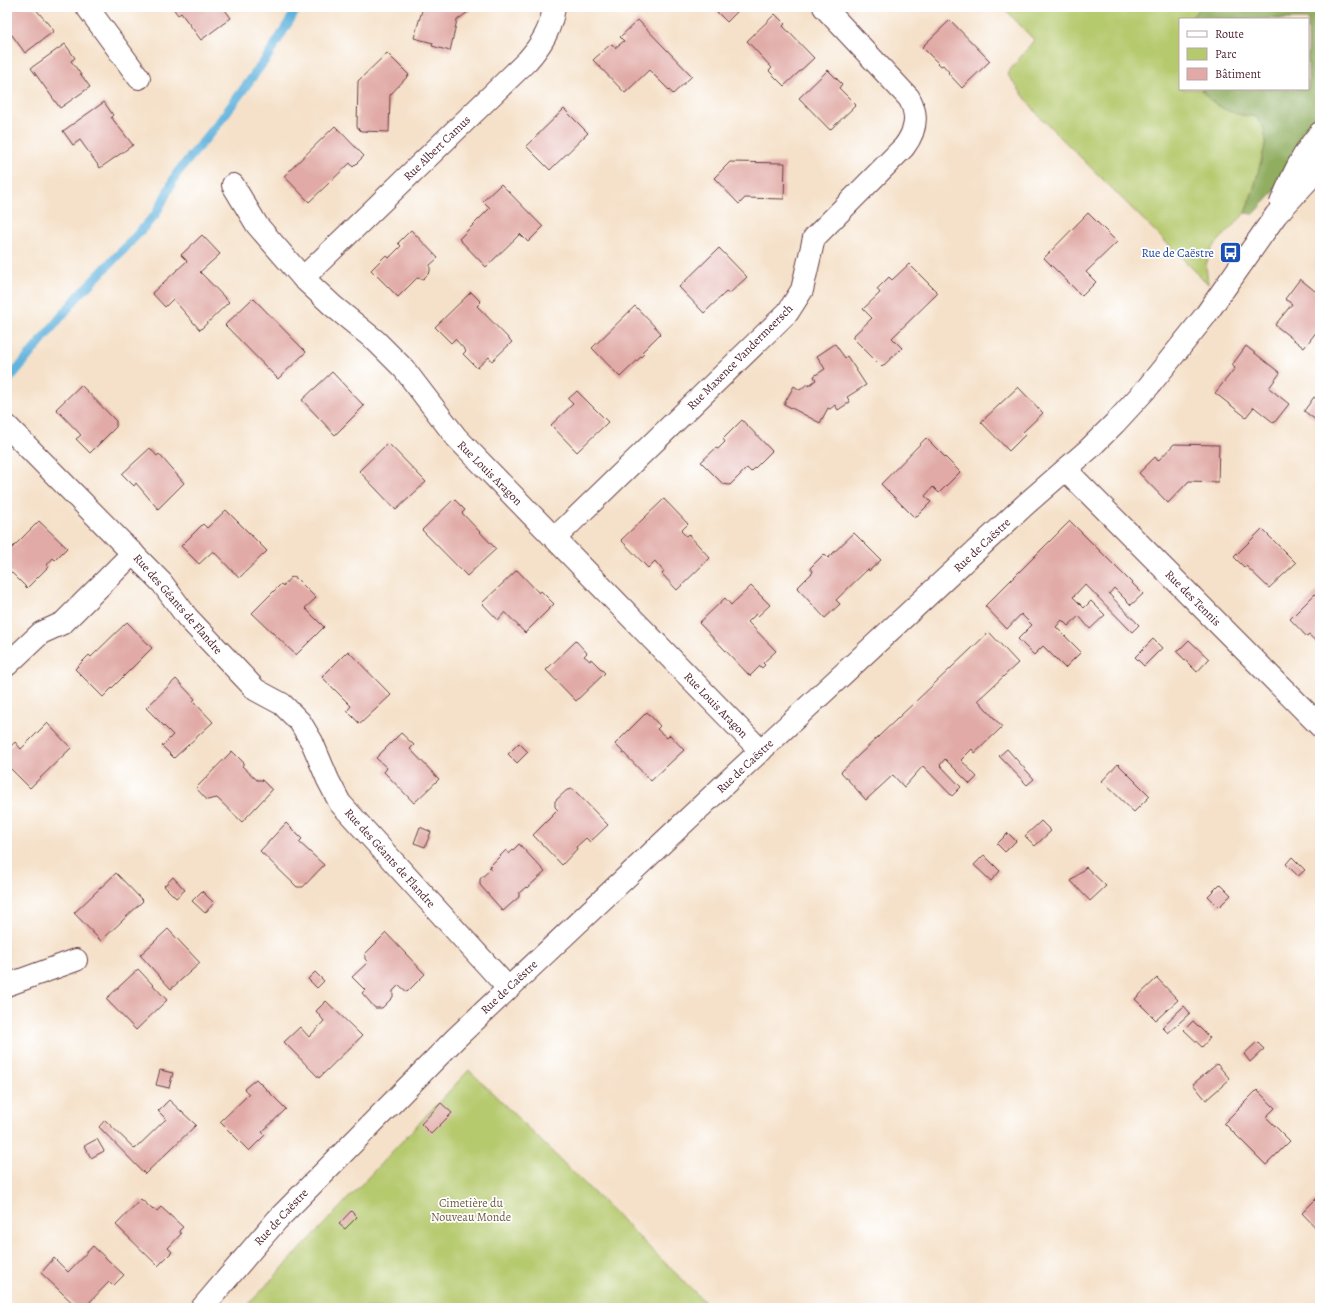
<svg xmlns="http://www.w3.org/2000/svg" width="1327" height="1315" font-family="Alegreya,serif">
  <rect width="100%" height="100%" fill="#fff"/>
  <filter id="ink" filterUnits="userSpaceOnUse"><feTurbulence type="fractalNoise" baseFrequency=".025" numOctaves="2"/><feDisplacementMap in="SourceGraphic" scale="8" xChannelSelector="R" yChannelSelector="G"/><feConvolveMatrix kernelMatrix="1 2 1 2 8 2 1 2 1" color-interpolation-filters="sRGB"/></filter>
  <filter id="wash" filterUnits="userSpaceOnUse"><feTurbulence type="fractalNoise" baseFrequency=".012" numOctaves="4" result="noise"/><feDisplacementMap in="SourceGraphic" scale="16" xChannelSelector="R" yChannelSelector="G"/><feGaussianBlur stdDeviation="0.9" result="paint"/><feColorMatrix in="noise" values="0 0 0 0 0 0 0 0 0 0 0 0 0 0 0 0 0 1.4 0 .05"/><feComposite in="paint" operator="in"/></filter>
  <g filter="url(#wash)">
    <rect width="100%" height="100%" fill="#f5e1c9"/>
    <!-- green -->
    <g fill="#b5c96d" stroke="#80744c">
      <path d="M1003,7h198l-11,12h-10v70h21c8,14 38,28 54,27l9,12 2,14 -12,46 -9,25 -33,35 -6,17 2,19 -169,-168 -32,-42 27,-34z"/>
      <path d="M469,1070l242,238h-466z"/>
    </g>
    <!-- forest -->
    <path fill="#90ad60" stroke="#6d6646" d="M1201,7h119v115l-25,30 -22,41 -19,21 -9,-1 9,-25 12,-46 -2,-14 -9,-12c-20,1 -43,-10 -54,-27h107v-70h-118z"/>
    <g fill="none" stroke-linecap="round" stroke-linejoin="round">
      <!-- stream -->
      <path stroke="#62b3dd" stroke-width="9" d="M7,382l72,-87 44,-45 33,-36 21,-41 40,-48 51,-69 30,-49"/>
    </g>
    <g id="blocks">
      <!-- building -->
      <g fill="#e1aaa6">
        <path d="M7,7h27l20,24 -29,22 -13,-18 -5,3z"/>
        <path d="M172,7h51l8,11 -30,22 -20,-27 -3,2z"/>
        <path d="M423,7h52l-18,13 -7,31 -18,-5 1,-3 -19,-5z"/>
        <path d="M712,7h30l-15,15z"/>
        <path d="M775,14l10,10 -2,2 31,32 -30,28 -15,-15 3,-3 -25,-27z"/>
        <path d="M638,20l54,56 -19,18 -24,-24 -24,23 -32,-33 18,-16 4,4 9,-7 -4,-4z"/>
        <path d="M950,20l40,41 -28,27 -14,-15 1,-1 -6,-7 -2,1 -19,-19z"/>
        <path d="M65,44l10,14 -4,3 19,26 -30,21 -29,-40z"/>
        <path d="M387,53l22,22 -19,20 -1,37 -28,-1 -4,-4 1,-46z"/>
        <path d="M828,70l14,14 -3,4 17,17 -26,25 -31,-32z"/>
        <path d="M104,102l9,13 -2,2 22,28 -33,23 -20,-28 -7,5 -10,-14z"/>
        <path d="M564,109l24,24 -38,37 -24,-24z"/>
        <path d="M335,126l29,30 -11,11 -3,-4 -41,39 -25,-26z"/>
        <path d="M730,162l55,1 -1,36 -39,-1 -6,6 -25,-26z"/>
        <path d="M501,184l42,43 -15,15 -8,-8 -34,33 -27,-28 31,-31 -7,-7z"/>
        <path d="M1088,213l29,29 -31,30 10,10 -14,14 -38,-38z"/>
        <path d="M411,230l27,28 -8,7v7l-7,7 -6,-1 -19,19 -27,-27 15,-15 3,3 12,-12 -3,-3z"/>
        <path d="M202,235l18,19 -20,18 29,30 -29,28 -27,-31 -8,8 -13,-14 35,-32 -6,-6z"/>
        <path d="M719,248l28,29 -18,17 -2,-3 -23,22 -25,-26z"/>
        <path d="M909,264l29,29 -46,45 10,10 -20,19 -30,-30 20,-19 -9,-9 17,-16 -3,-4 12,-12 3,3z"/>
        <path d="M1300,279l20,16v32l-16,21 -29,-23 17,-21 -7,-5z"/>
        <path d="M471,292l10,10 -4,4 35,36 -20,19 -3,-4 -12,11 -14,-14 3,-3 -11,-12 -4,4 -16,-16z"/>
        <path d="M253,298l53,54 -28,27 -53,-54z"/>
        <path d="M635,306l26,27 -19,19 2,2 -24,23 -28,-29z"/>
        <path d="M835,344l10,14 2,-2 19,29 -19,12 3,5 -12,8 -3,-5 -5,4 -2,-1 -8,15 -36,-19 10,-18 6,4 7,-6 1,2 8,-6 -2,-4 11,-7 -8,-13z"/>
        <path d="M1246,346l34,27 -11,15 20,16 -15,19 -20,-16 -8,10 -31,-24 20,-25 -3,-3z"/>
        <path d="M332,372l32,34 -29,29 -33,-35z"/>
        <path d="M81,385l35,36v6l-26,26 -14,-14 5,-4 -25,-26z"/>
        <path d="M1018,387l25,26 -20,19 2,3 -16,16 -28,-29z"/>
        <path d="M577,391l31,31 -31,30 -26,-27 22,-21 -5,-5z"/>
        <path d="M1314,397l6,5v16l-3,3 -13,-10z"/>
        <path d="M742,420l30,31 -21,21 -4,-4 -17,17 -7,-1 -22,-22 15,-14 2,1 7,-7 -2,-3z"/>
        <path d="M926,438l34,34 -21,21 -6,-6 -8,9 6,6 -16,16 -34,-34z"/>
        <path d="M388,443l38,39 -30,28 -37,-39z"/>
        <path d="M1174,444l45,1 -1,37 -29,-1 -21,22 -29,-30 16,-16 3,4z"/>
        <path d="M150,448l7,8 2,-2 25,29 -26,26 -22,-26 -2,3 -12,-12z"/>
        <path d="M454,499l11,11 -3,3 34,36 -29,27 -45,-46z"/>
        <path d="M664,499l24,25 -7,7 5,5 2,-2 22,24 -33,32 -15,-16 2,-2 -9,-11 -7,7 -27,-28z"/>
        <path d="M226,510l41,41 -28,27 -26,-27 -14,13 -18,-18 22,-22 4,4z"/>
        <path d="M39,521l28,27 -12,12 -2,-2 -6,7 1,2 -21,21 -20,-20v-21l3,3z"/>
        <path d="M1070,521l73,73 -12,11 -17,-17 -5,6 30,31 -7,7 -47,-48 -12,13 11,11 7,-7 14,14 -15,14 -11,-13 -11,10 -6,-6 -6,7 25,25 -16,16 -22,-22 -9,9 -16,-16 14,-14 -11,-11 -14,15 -22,-23z"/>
        <path d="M1262,529l34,34 -27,25 -23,-22 -2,1 -10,-10z"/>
        <path d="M854,533l27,27 -12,11 -1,-2 -32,31 4,4 -15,14 -28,-30 16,-16 -3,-4 14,-14 4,4z"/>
        <path d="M517,570l22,23 2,-2 13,13 -29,29 -20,-21 -7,8 -16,-17z"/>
        <path d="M291,577l5,1 20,20 -11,10 19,19 -28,28 -44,-42 29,-29 2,2z"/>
        <path d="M751,586l19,19 -12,11 -2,-2 -8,8 28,29 -13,12 2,2 -3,3 -2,-2 -10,10 -51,-53 26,-25 6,7z"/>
        <path d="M1318,591h2v54l-11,-10 -2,2 -17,-18z"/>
        <path d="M127,622l25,26 -49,49 -28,-28 14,-14 2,2z"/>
        <path d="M989,632l29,31 -40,37 24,27 -27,26 -3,-4 -11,11 16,17 -7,7 -25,-25 -5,6 21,22 -9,9 -29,-30 -19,21 -11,-12 -27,25 -25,-28z"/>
        <path d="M1153,639l9,9 -18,18 -9,-9z"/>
        <path d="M1189,640l20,19 -12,13 -20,-20z"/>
        <path d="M576,641l11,12 -3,3 6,5 1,-2 14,14 -29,28 -30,-31z"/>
        <path d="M348,651l43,44 -31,29 -13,-13 4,-5 -29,-29z"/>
        <path d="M176,679l19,20 -2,2 20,21 -39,36 -12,-12 11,-11 -27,-27z"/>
        <path d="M647,712l13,14 -3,3 10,9 3,-3 14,15 -33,31 -36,-37z"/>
        <path d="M47,723l24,25 -41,40 -23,-23v-15l8,-8 6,7z"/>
        <path d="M401,733l13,12 -4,4 29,30 -25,24 -30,-31 3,-4 -11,-10z"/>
        <path d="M519,743l9,9 -11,11 -9,-9z"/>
        <path d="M1007,749l27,30 -7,6 -28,-29z"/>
        <path d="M232,751l12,12 -2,3 15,14h5l10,10 -30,32 -25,-24 -10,2 -11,-12z"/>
        <path d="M1118,764l32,32 -16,16 -32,-31z"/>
        <path d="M573,789l35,36 -18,17 -4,-4 -10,9 1,2 -15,16 -29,-30 25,-25 -3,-3v-6l12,-11z"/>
        <path d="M1041,821l10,10 -16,15 -10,-10z"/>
        <path d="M286,823l16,16 -3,3 25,23 -21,22h-6l-37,-36z"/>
        <path d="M420,827l11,5 -6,15 -11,-4z"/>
        <path d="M1008,833l8,8 -11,11 -8,-8z"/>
        <path d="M519,844l26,28 -18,16 -1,-1 -7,6v4l-16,14 -23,-26v-6l11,-10 -2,-2 17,-17 3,4z"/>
        <path d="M984,855l16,16 -9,10 -17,-16z"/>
        <path d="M1292,857l13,13 -7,6 -12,-12z"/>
        <path d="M1086,867l20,19 -16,15 -19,-20z"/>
        <path d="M116,873l27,28 -42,40 -27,-28z"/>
        <path d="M173,877l12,13 -9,8 -12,-12z"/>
        <path d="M1220,884l11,11 -12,12 -11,-11z"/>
        <path d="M202,891l12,12 -9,10 -13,-12z"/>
        <path d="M168,929l32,34 -29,26 -31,-34z"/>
        <path d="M386,933l39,41 -18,18 -8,-7 -6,6v6l-11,11h-7l-13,-15 3,-3 -13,-13 16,-15 -3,-3v-5z"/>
        <path d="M138,969l29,31 -31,30 -30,-31z"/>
        <path d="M315,972l9,9 -7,7 -9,-9z"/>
        <path d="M1157,978l21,22 -22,20 -21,-21z"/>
        <path d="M326,1001l36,35 -43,42 -35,-36 16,-15 9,10 15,-16 -8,-10z"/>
        <path d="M1184,1006l6,7 -22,20 -6,-6z"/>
        <path d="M1193,1021l17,17 -8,9 -18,-17z"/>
        <path d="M1257,1042l7,7 -14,13 -6,-8z"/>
        <path d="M1217,1064l13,15 -24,21 -13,-16z"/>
        <path d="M160,1070l13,3 -4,15 -13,-3z"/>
        <path d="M256,1079l30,30 -24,23 3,3 -16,16 -29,-29 29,-28 -5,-5z"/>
        <path d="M1257,1090l18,18 -9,9 24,24 -24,24 -42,-42z"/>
        <path d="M169,1100l27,25 -51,49 -46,-47 6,-7 30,29 31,-30 -8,-8z"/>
        <path d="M441,1103l11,10 -21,21 -10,-10z"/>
        <path d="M97,1139l7,12 -13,7 -7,-12z"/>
        <path d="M1320,1195v37l-18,-19z"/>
        <path d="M141,1199l12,11 1,-1 3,2 4,-4 22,20 -4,4 2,3 -13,14 4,4 -14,14 -42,-41z"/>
        <path d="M351,1211l6,6 -12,12 -6,-5z"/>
        <path d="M93,1246l31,29 -11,11 -4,-4 -25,26h-6l-37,-35 13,-15 14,14z"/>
      </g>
    </g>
  </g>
  <g filter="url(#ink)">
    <use href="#blocks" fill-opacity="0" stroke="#643c43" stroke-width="1"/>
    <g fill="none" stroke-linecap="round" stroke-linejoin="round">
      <defs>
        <g id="street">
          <path d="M87,7l52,71"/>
          <path d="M233,185l24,40 46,53 30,28 43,35 28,28 52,68 305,314"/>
          <path d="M1281,203c11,-26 21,-49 39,-70"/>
          <path d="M303,278l224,-217c15,-17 24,-32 27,-54"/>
          <path d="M7,426l155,157 25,34 69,73 26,14 18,18 12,20 16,38 12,23 168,185"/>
          <path d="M1066,470l254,256"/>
          <path d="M555,538l233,-226 14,-22 12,-52 90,-91c12,-16 15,-31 5,-49l-85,-91"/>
          <path d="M7,665l34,-32 22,-10 70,-70"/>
          <path d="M7,985l69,-25"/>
          <path d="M202,1308l75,-88 179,-182 271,-256 299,-278 63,-55 26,-26 33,-36 57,-71 71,-101 44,-48"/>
        </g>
      </defs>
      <!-- street casing -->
      <use href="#street" stroke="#643c43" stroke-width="24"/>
      <!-- street -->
      <use href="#street" stroke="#fff" stroke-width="22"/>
    </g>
  </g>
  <!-- icons -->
  <defs>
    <symbol id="bus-square" viewBox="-11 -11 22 22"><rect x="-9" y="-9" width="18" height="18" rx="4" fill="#1a4fb4" stroke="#fff"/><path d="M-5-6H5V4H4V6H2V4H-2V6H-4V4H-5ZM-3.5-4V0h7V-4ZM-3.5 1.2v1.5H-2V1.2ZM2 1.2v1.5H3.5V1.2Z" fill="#fff"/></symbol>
  </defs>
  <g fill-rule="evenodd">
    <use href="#bus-square" x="1218" y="240" width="25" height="25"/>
  </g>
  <g text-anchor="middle" stroke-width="3.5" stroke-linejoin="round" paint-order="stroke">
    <!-- street labels -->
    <g font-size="12" fill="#4a1f2b" stroke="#fff">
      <text transform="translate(437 148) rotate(-44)" y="4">Rue Albert Camus</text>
      <text transform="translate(740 357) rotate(-45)" y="4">Rue Maxence Vandermeersch</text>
      <text transform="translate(490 473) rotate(45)" y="4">Rue Louis Aragon</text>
      <text transform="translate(982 545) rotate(-43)" y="4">Rue de Caëstre</text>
      <text transform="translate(1193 598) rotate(45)" y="4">Rue des Tennis</text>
      <text transform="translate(178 604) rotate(49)" y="4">Rue des Géants de Flandre</text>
      <text transform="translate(716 705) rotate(46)" y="4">Rue Louis Aragon</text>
      <text transform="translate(745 766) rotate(-43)" y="4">Rue de Caëstre</text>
      <text transform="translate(390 858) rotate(48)" y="4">Rue des Géants de Flandre</text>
      <text transform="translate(509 987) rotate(-43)" y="4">Rue de Caëstre</text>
      <text transform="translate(281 1217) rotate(-47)" y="4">Rue de Caëstre</text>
    </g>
    <!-- transit labels -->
    <g font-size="12" fill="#164399" stroke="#fff" text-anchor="end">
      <text x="1214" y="257">Rue de Caëstre</text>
    </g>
    <!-- park labels -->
    <g font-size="12" fill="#6f5a42" stroke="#fff">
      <text x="471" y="1207">Cimetière du<tspan x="471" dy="14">Nouveau Monde</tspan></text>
    </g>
  </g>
  <!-- margin -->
  <rect width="1327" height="1315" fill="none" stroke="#fff" stroke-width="24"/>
  <!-- legend -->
  <rect x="1179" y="18" width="130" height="72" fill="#ffffff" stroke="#b7a5aa"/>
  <rect x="1187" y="31" width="20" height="6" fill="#ffffff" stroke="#b7a5aa"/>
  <text x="1215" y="38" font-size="12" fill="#4a1f2b">Route</text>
  <rect x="1187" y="48" width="20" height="12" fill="#b5c96d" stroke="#b7a5aa"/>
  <text x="1215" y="58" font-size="12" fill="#4a1f2b">Parc</text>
  <rect x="1187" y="68" width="20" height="12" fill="#e1aaa6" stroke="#b7a5aa"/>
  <text x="1215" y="78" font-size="12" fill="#4a1f2b">Bâtiment</text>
</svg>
